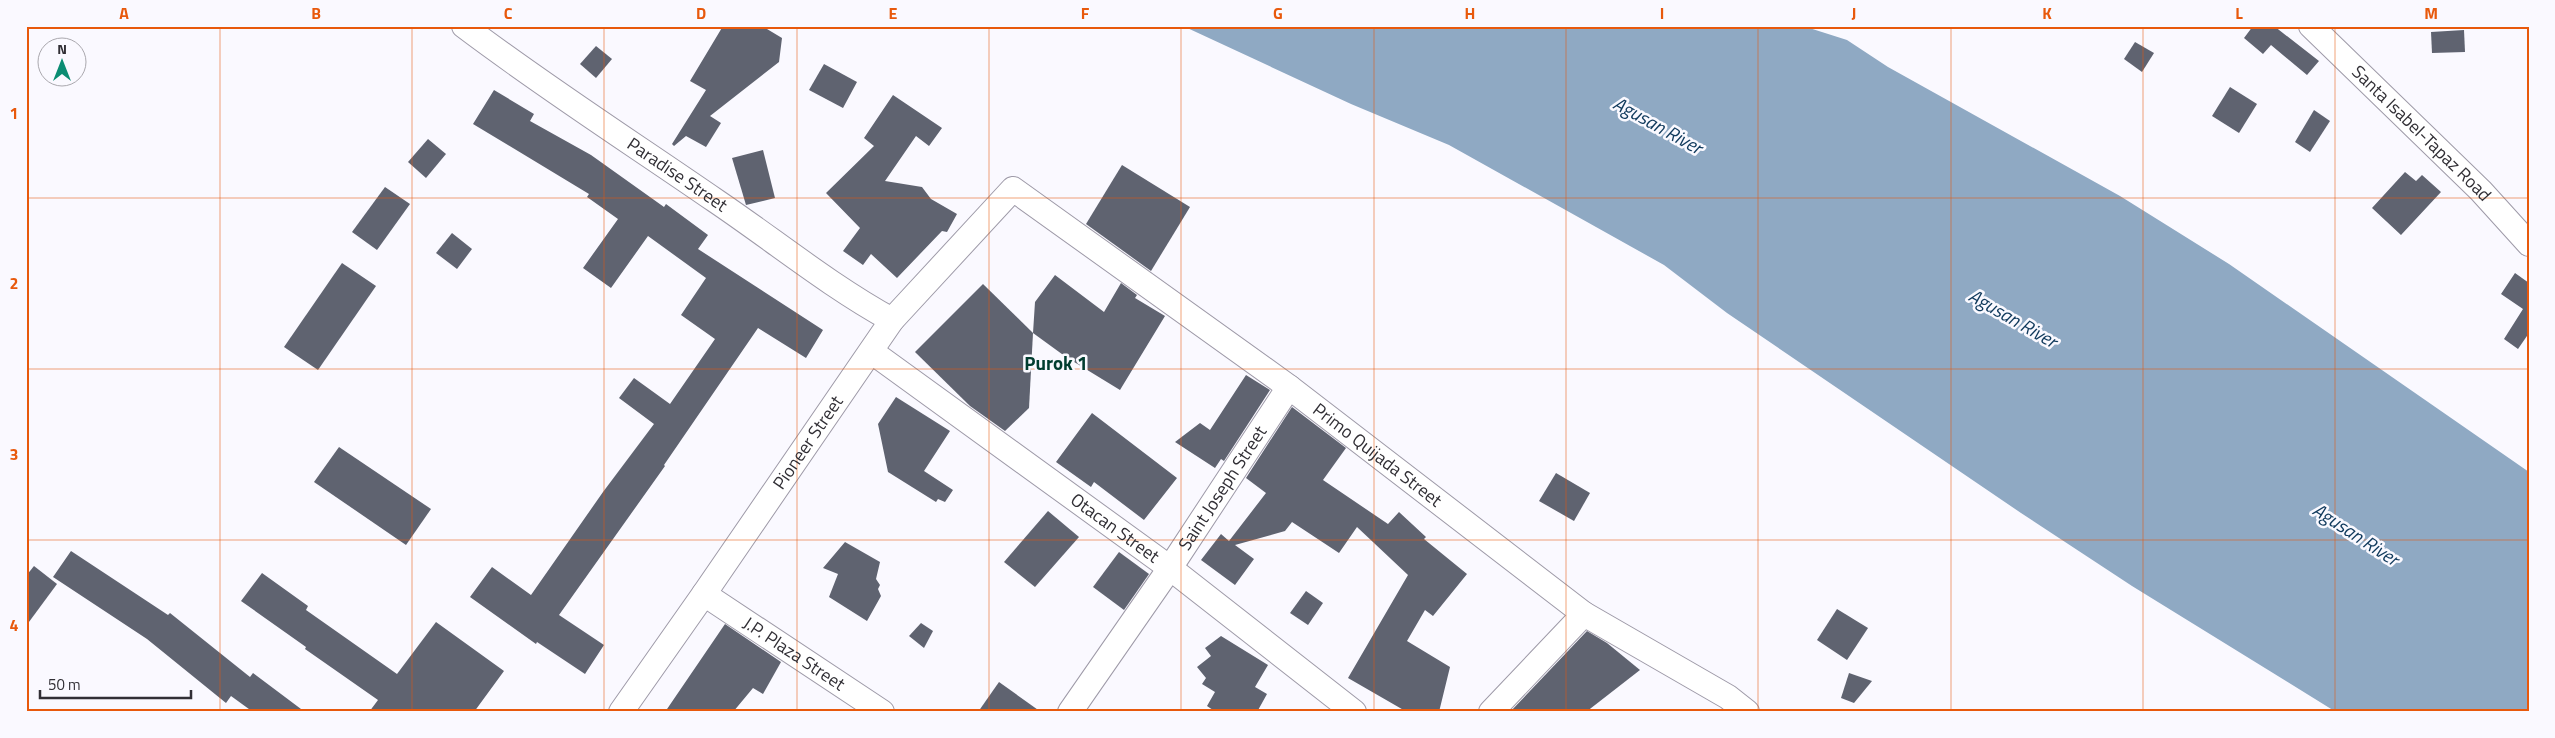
<svg xmlns="http://www.w3.org/2000/svg" width="2555" height="738" font-family="'Titillium Web',sans-serif">
  <rect width="100%" height="100%" fill="#faf9ff"/>
  <!-- water -->
  <path fill="#8fa9c3" d="M1183,26h620l44,14 41,27 232,129 109,68 300,208v240h-193l-204,-126 -111,-73 -294,-200 -63,-48 -215,-120 -98,-41z"/>
  <!-- building -->
  <g fill="#5f6370">
    <path d="M723,26h39l20,12 -3,24 -69,54 11,7 -15,24 -20,-11 -12,10 -2,-2 34,-54 -16,-9z"/>
    <path d="M2253,26h21l45,35 -12,14 -36,-30 -8,9 -19,-16z"/>
    <path d="M2464,30l1,22 -33,1 -1,-21z"/>
    <path d="M2135,42l19,11 -12,19 -18,-13z"/>
    <path d="M596,46l16,13 -16,19 -16,-14z"/>
    <path d="M824,64l33,18 -14,26 -34,-18z"/>
    <path d="M2230,87l27,17 -18,29 -27,-17z"/>
    <path d="M494,90l40,24 -4,7 61,34 73,52 2,-3 42,31 -10,14 125,81 -17,28 -48,-30 -94,137 1,1 -106,149 45,30 -19,29 -48,-32 -1,2 -66,-47 22,-30 39,28 72,-103 51,-68 -35,-26 15,-20 36,26 45,-65 -34,-24 25,-37 -58,-42 -37,52 -28,-20 35,-49 -31,-22 2,-3 -116,-70z"/>
    <path d="M893,95l49,33 -13,18 -13,-10 -31,45 37,6 9,12 26,15 -10,18 -5,-1 -45,47 -26,-24 -8,11 -20,-14 17,-23 -34,-35 48,-47 -10,-8z"/>
    <path d="M2314,110l16,11 -20,31 -15,-10z"/>
    <path d="M428,139l18,15 -20,24 -18,-16z"/>
    <path d="M763,150l12,48 -29,7 -14,-47z"/>
    <path d="M1122,165l68,42 -39,64 -65,-47z"/>
    <path d="M2405,172l11,9 6,-6 19,17 -40,43 -29,-27z"/>
    <path d="M385,187l25,17 -33,46 -25,-18z"/>
    <path d="M452,233l20,16 -15,20 -21,-16z"/>
    <path d="M342,263l34,23 -58,84 -34,-23z"/>
    <path d="M2515,273l14,10v50l-11,16 -14,-10 19,-30 -22,-15z"/>
    <path d="M1055,275l49,37 17,-29 16,12 -2,3 30,18 -45,74 -54,-33 -33,-24 2,-31z"/>
    <path d="M983,284l50,49 -4,75 -24,23 -35,-25 -55,-54z"/>
    <path d="M1246,375l24,15 -46,71 -3,-2 -6,9 -40,-26 25,-19 10,7z"/>
    <path d="M896,397l54,34 -26,40 29,19 -8,12 -7,-3 -2,3 -48,-30 -10,-48z"/>
    <path d="M1292,407l54,41 -23,32 65,44 11,-12 27,25 -2,2 43,35 -34,42 -8,-6 -18,31 43,26 -11,45h-32l-59,-34 60,-103 -51,-48 -18,26 -47,-31 -7,9 -50,14 19,14 -19,26 -34,-25 20,-26 8,7 37,-48 -20,-15z"/>
    <path d="M1092,413l85,65 -33,42 -50,-38 -3,5 -35,-25z"/>
    <path d="M339,447l92,62 -25,36 -92,-63z"/>
    <path d="M1556,473l34,20 -16,28 -35,-20z"/>
    <path d="M1048,511l31,26 -44,50 -31,-25z"/>
    <path d="M845,542l35,20 -4,17 4,6 -2,4 3,7 -14,25 -38,-24 9,-23 -15,-6z"/>
    <path d="M71,551l97,64 2,-2 80,64 3,-4 52,39h-52l-22,-16 -5,7 -79,-64 -94,-62z"/>
    <path d="M1119,552l30,22 -25,36 -31,-23z"/>
    <path d="M34,566l23,18 -31,42v-50z"/>
    <path d="M262,573l46,33 -2,4 91,64 39,-52 68,49 -30,41h-105l9,-12 -73,-51 1,-2 -65,-46z"/>
    <path d="M1306,591l17,12 -15,22 -18,-12z"/>
    <path d="M1837,609l31,19 -21,32 -30,-20z"/>
    <path d="M921,623l12,8 -9,17 -15,-12z"/>
    <path d="M725,624l56,38 -18,32 -10,-6 -20,24h-68z"/>
    <path d="M1587,631l20,12 33,27 -54,42h-76z"/>
    <path d="M1221,636l47,29 -13,22 12,7 -10,18h-41l-9,-6 8,-14 -13,-8 4,-6 -9,-11 14,-11 -6,-8z"/>
    <path d="M1849,673l23,8 -18,22 -13,-5z"/>
    <path d="M999,682l42,30h-63z"/>
  </g>
  <g fill="none" stroke-linecap="round" stroke-linejoin="round">
    <defs>
      <g id="minor">
        <path id="s1" d="M464,26c82,62 168,117 252,175 59,40 114,85 176,119"/>
        <path id="s2" d="M2311,26l170,165 48,53"/>
        <path id="s3" d="M872,352l298,216 184,144"/>
        <path id="s4" d="M704,594l178,118"/>
        <path id="s5" d="M621,712l83,-118 188,-274 121,-131 276,198 295,227 144,83 19,15"/>
        <path id="s6" d="M1070,712l100,-144 119,-181"/>
        <path d="M1491,712l93,-98"/>
      </g>
    </defs>
    <!-- minor casing -->
    <use href="#minor" stroke="#9e9aa8" stroke-width="26"/>
    <!-- minor -->
    <use href="#minor" stroke="#fff" stroke-width="24"/>
  </g>
  <!-- grid -->
  <path fill="none" stroke="#e8590c" stroke-width="1" stroke-opacity="0.55" d="M220,26v686M412,26v686M604,26v686M797,26v686M989,26v686M1181,26v686M1374,26v686M1566,26v686M1758,26v686M1951,26v686M2143,26v686M2335,26v686M26,198h2503M26,369h2503M26,540h2503"/>
  <g text-anchor="middle" stroke-width="5" stroke-linejoin="round" paint-order="stroke">
    <!-- street labels -->
    <g font-size="18" fill="#312f35" stroke="#faf9ff">
      <text dy="6" stroke="none"><textPath href="#s2" startOffset="154">Santa Isabel-Tapaz Road</textPath></text>
      <text dy="6" stroke="none"><textPath href="#s1" startOffset="260">Paradise Street</textPath></text>
      <text dy="6" stroke="none"><textPath href="#s5" startOffset="328">Pioneer Street</textPath></text>
      <text dy="6" stroke="none"><textPath href="#s5" startOffset="1106">Primo Quijada Street</textPath></text>
      <text dy="6" stroke="none"><textPath href="#s6" startOffset="271">Saint Joseph Street</textPath></text>
      <text dy="6" stroke="none"><textPath href="#s3" startOffset="300">Otacan Street</textPath></text>
      <text dy="6" stroke="none"><textPath href="#s4" startOffset="108">J.P. Plaza Street</textPath></text>
    </g>
    <!-- water labels -->
    <g font-size="19" font-style="italic" fill="#0f395c" stroke="#faf9ff">
      <text transform="translate(1658 125) rotate(29)" y="7">Agusan River</text>
      <text transform="translate(2013 318) rotate(30)" y="7">Agusan River</text>
      <text transform="translate(2356 534) rotate(33)" y="7">Agusan River</text>
    </g>
    <!-- neighbourhood labels -->
    <g font-size="19" font-weight="bold" fill="#023d30" stroke="#faf9ff">
      <text x="1056" y="370">Purok 1</text>
    </g>
  </g>
  <!-- border -->
  <rect width="2555" height="738" fill="none" stroke="#faf9ff" stroke-width="55"/>
  <!-- north arrow -->
  <g transform="translate(62 62)"><circle r="24" fill="#faf9ff" stroke="#aaa8ae"/>
  <path d="M0-4L9 19L0 12L-9 19Z" fill="#0b8d73"/>
  <text y="-8" font-size="14" font-weight="bold" text-anchor="middle" fill="#312f35">N</text>
  </g>
  <!-- scale -->
  <path d="M40 690v8h151v-8" fill="none" stroke="#312f35" stroke-width="2.5"/>
  <text x="48" y="690" font-size="15" fill="#312f35" stroke="#faf9ff" stroke-width="4" paint-order="stroke">50 m</text>
  <rect x="28" y="28" width="2500" height="682" fill="none" stroke="#e8590c" stroke-width="2"/>
  <g font-size="16" text-anchor="middle" font-weight="bold" fill="#e8590c">
    <text x="124" y="19">A</text>
    <text x="316" y="19">B</text>
    <text x="508" y="19">C</text>
    <text x="701" y="19">D</text>
    <text x="893" y="19">E</text>
    <text x="1085" y="19">F</text>
    <text x="1278" y="19">G</text>
    <text x="1470" y="19">H</text>
    <text x="1662" y="19">I</text>
    <text x="1854" y="19">J</text>
    <text x="2047" y="19">K</text>
    <text x="2239" y="19">L</text>
    <text x="2431" y="19">M</text>
    <text x="14" y="119">1</text>
    <text x="14" y="289">2</text>
    <text x="14" y="460">3</text>
    <text x="14" y="631">4</text>
  </g>
</svg>
